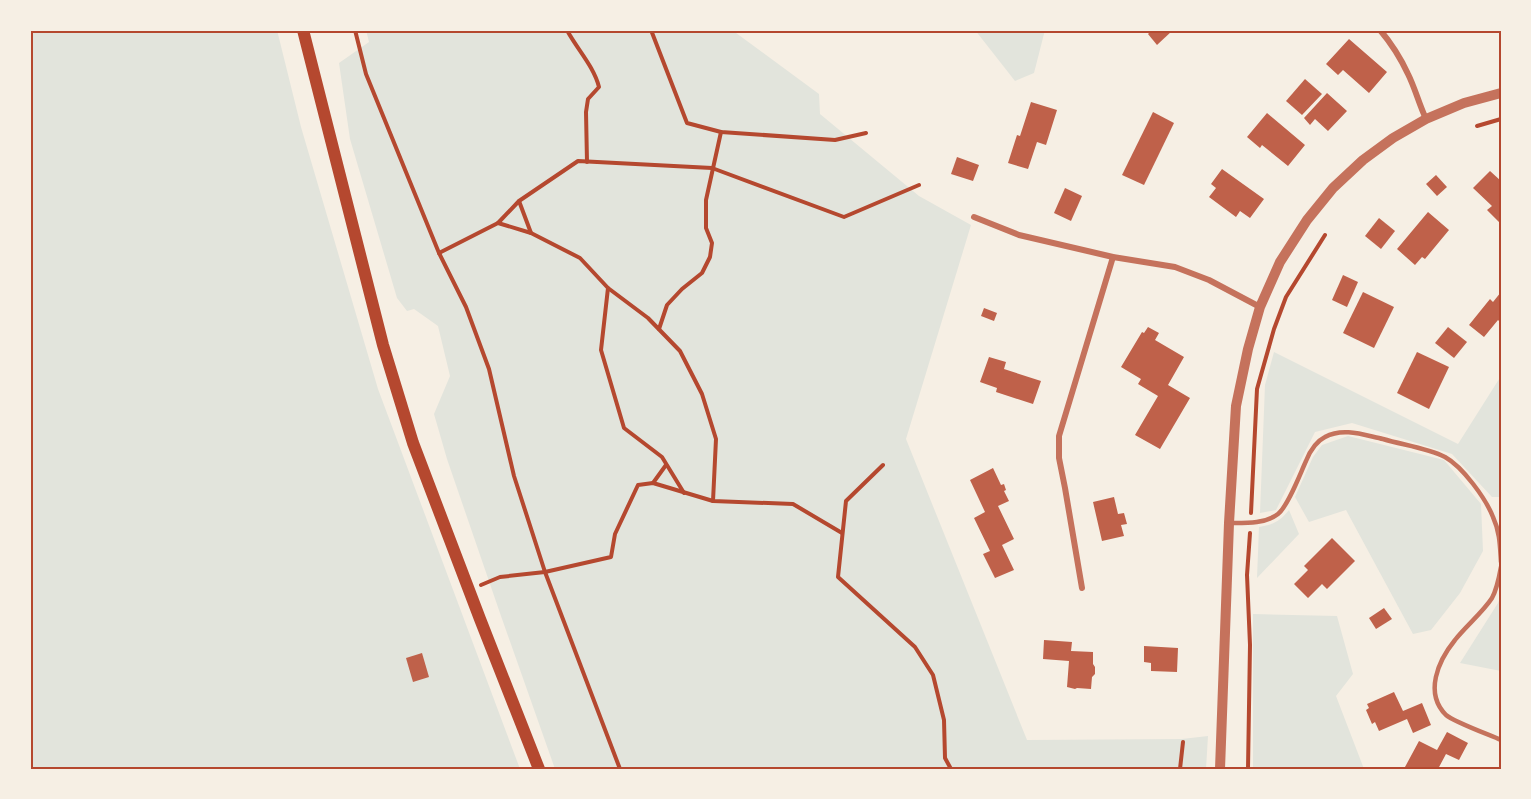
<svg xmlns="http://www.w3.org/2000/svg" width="1531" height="799" font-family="Merriweather,serif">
  <rect width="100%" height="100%" fill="#f6efe4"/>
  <!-- green -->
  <g fill="#e2e4dc">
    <path d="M30,30h247l24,97 77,262 142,380h-490z"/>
    <path d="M366,30h366l87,64 1,20 99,82 52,29 -65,214 121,301 155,-1 26,-3 -2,33h-651l-54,-153 -54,-157 -13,-45 16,-38 -12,-50 -24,-17 -7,2 -10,-13 -47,-159 -11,-76 30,-21z"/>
    <path d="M975,30h70l-11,43 -19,8z"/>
    <path d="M1274,352l184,92 43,-68v121h-9l-40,-43 -100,-31 -37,9 -39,78 -16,3 5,-128z"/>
    <path d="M1348,436l96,24 37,44 2,47 -23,42 -29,37 -18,4 -67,-124 -37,12 -14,-25 18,-40 9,-12z"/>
    <path d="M1289,510l10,24 -42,44 2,-51c15,-3 20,-5 30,-17z"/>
    <path d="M1501,595v76l-41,-8 38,-60z"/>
    <path d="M1253,614l84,2 16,58 -17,22 28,73h-111z"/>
  </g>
  <!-- building -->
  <g fill="#bf614a">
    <path d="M1152,30h21l-16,15 -9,-11z"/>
    <path d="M1349,39l38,33 -18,21 -26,-23 -5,5 -12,-11z"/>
    <path d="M1305,79l17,15 -20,21 -16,-14z"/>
    <path d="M1327,93l20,18 -19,20 -13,-12 -5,6 -6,-7z"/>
    <path d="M1031,102l26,8 -11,35 -9,-3 -9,27 -20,-6 9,-28 3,1z"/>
    <path d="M1153,112l21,11 -30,62 -22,-10z"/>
    <path d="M1267,113l38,32 -17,21 -26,-21 -2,3 -13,-11z"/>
    <path d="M957,157l22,8 -6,16 -22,-7z"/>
    <path d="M1222,169l42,30 -14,19 -10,-7 -4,6 -27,-20 7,-9 -5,-4z"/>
    <path d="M1490,171l11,10v43l-14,-14 5,-4 -19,-18z"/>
    <path d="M1436,175l11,12 -10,9 -11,-12z"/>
    <path d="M1065,188l17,8 -11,25 -17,-8z"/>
    <path d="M1428,212l21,18 -24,29 -3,-2 -7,8 -18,-16z"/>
    <path d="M1379,218l16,13 -14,18 -16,-13z"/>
    <path d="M1343,275l15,7 -11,25 -15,-7z"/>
    <path d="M1363,292l31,15 -20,41 -31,-15z"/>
    <path d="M1501,292v31l-3,-3 -14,17 -15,-12 21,-26 3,3z"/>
    <path d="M984,308l13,5 -3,8 -13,-5z"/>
    <path d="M1148,327l11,6 -4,7 29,17 -16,28 22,13 -30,51 -25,-14 23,-39 -20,-12 3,-5 -20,-12 21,-35 2,1z"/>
    <path d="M1448,327l19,15 -13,16 -19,-15z"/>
    <path d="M1417,352l32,15 -20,42 -32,-16z"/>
    <path d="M989,357l17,5 -2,7 37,12 -8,23 -37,-12 1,-4 -17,-6z"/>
    <path d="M993,468l8,17 3,-1 2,6 -2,1 5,10 -11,5 16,33 -12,6 12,25 -19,8 -12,-24 7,-3 -16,-33 11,-6 -15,-32z"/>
    <path d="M1114,497l4,17 6,-1 3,11 -6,1 3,11 -22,5 -9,-39z"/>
    <path d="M1332,538l23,23 -28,28 -5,-5 -14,14 -14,-14 14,-14 -4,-4z"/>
    <path d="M1384,608l8,11 -16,10 -7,-11z"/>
    <path d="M1044,640l28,2 -1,9 22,1v12l2,3v7l-3,3 -1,12 -14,-1 -2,1 -8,-2 2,-26 -26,-2z"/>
    <path d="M1144,646l34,2 -1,24 -26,-1v-8l-7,-1z"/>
    <path d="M422,653l7,24 -16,5 -7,-24z"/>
    <path d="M1394,692l9,19 19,-8 9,22 -18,8 -6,-14 -28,12 -4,-9 -3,2 -6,-14 3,-2 -2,-4z"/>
    <path d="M1447,732l21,11 -9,17 -13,-6 -8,15h-29l-4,-2 14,-26 18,9z"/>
  </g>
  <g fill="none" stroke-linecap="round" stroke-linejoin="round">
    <!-- path -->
    <g stroke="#b5482f" stroke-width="4">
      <path d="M355,30l11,44 73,179 27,54 23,62 25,107 31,96 75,197"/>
      <path d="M568,30v2c10,18 26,35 31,55l-11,12 -2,13 1,50"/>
      <path d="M651,30l36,93 34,9 114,8 31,-7"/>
      <path d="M1477,126l24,-7"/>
      <path d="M519,201l12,32"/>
      <path d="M498,223l21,-22 59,-40 134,7 132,49 75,-32"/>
      <path d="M439,253l59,-30 33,10 49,25 28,30 -7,62 23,78 38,29 22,36"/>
      <path d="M608,288l40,30 32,33 22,43 14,45 -3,62"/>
      <path d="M659,329l8,-24 15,-16 20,-16 8,-16 2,-14 -6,-15v-28l15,-68"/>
      <path d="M883,465l-37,36 -8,76 77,70 18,28 11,45 1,38 6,11"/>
      <path d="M653,483l13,-18"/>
      <path d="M1251,513l6,-124 17,-60 12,-32 39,-62"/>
      <path d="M481,585l19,-8 45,-5 66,-15 4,-23 23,-49 15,-2 60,18 80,3 49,29"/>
      <path d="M1180,769l3,-27"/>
      <path d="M1248,769l2,-124 -3,-70 3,-42"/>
    </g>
    <!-- service -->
    <g stroke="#c5725c" stroke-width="4.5">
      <path d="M1229,523c16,0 36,1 49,-9 10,-8 22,-40 28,-53 4,-10 9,-19 19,-24 18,-10 39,-2 58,2 20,6 44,9 62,18 18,10 41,42 48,60 7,15 7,30 8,45"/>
      <path d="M1501,567c-2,11 -4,22 -9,31 -9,14 -27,29 -37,42 -17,21 -31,53 -9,75 8,7 44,20 55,25"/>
    </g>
    <!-- minor -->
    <g stroke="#c5725c" stroke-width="6">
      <path d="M1380,30c11,13 21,29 28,44 7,14 11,30 18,45"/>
      <path d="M974,217l45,18 94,22 62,10 34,13 51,27"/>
      <path d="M1082,588l-17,-100 -6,-30v-22l54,-179"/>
    </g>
    <!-- tertiary -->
    <path stroke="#c5725c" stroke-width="10" d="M1220,769l9,-246 7,-117 12,-57 12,-42 20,-45 27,-42 26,-32 30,-28 30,-22 33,-19 38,-16 37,-10"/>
    <!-- secondary -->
    <path stroke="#b5482f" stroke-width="12" d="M303,30l80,315 30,98 67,176 59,150"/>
  </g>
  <!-- border -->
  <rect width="1531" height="799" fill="none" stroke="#f6efe4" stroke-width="63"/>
  <rect x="32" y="32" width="1468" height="736" fill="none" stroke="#b5482f" stroke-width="2"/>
</svg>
